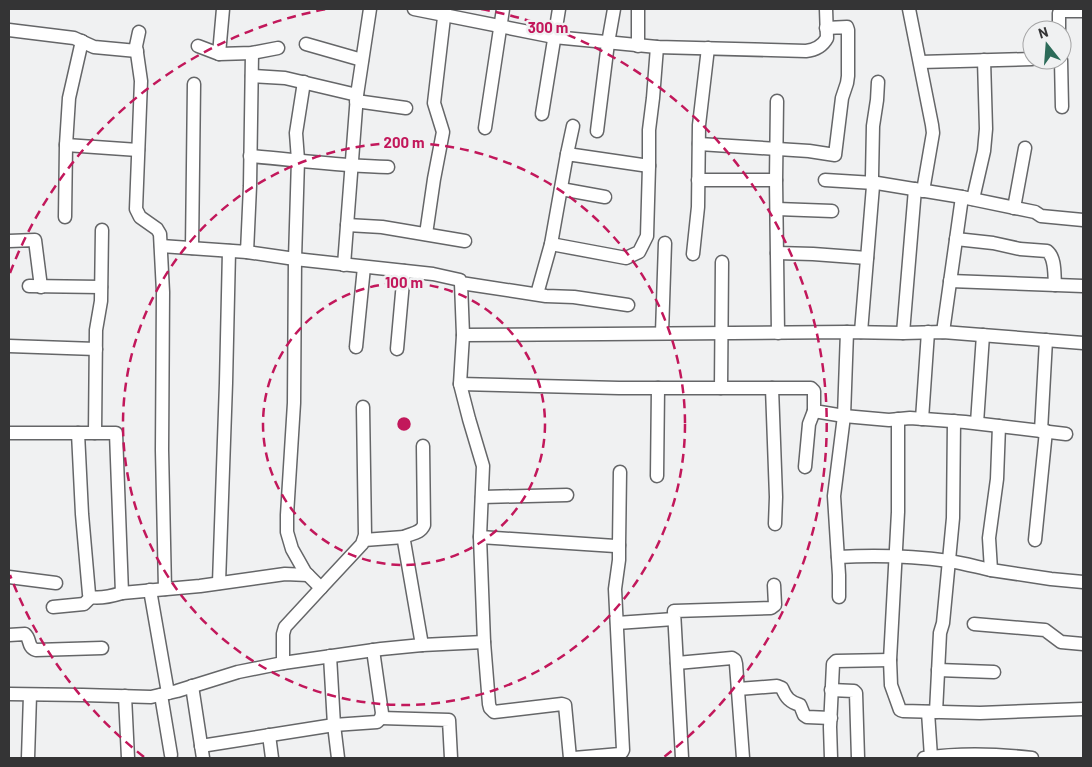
<svg xmlns="http://www.w3.org/2000/svg" width="1092" height="767" font-family="Barlow,sans-serif">
  <rect width="100%" height="100%" fill="#f0f1f2"/>
  <g fill="none" stroke-linecap="round" stroke-linejoin="round">
    <defs>
      <g id="minor">
        <path d="M414,9l140,28 103,10 149,4c9,-1 16,-4 21,-13l-1,-29"/>
        <path d="M909,9l23,116 1,8 -10,58"/>
        <path d="M9,30l65,8 20,9 43,4"/>
        <path d="M1059,30v-17l2,-2h22"/>
        <path d="M139,32l-3,14 5,35 -5,128 4,8 17,12 3,5 3,58 -1,158 3,139"/>
        <path d="M306,44l56,16"/>
        <path d="M198,46l21,8 33,-1 26,-5"/>
        <path d="M638,46v-37"/>
        <path d="M219,54l4,-45"/>
        <path d="M1061,60l1,47"/>
        <path d="M920,62l112,-3"/>
        <path d="M252,76l33,2 72,17"/>
        <path d="M356,101l50,7"/>
        <path d="M777,101l-1,79 2,153"/>
        <path d="M542,114l17,-105"/>
        <path d="M485,128l18,-119"/>
        <path d="M597,131l11,-88 6,-34"/>
        <path d="M699,144l110,7 26,4 7,-57 5,-15 1,-7v-46l-1,-3 -21,1"/>
        <path d="M66,145l72,5"/>
        <path d="M567,154l6,-28"/>
        <path d="M250,156c47,4 92,10 138,11"/>
        <path d="M698,180h78"/>
        <path d="M825,180l49,3 -1,3"/>
        <path d="M875,184l-3,-5v-3l1,-50 4,-26 1,-18"/>
        <path d="M561,189l44,8"/>
        <path d="M973,199l11,-48 2,-22 -2,-69"/>
        <path d="M1014,208l11,-60"/>
        <path d="M777,209l55,2"/>
        <path d="M65,217l1,-72 3,-47 13,-57"/>
        <path d="M347,225l35,2 83,14"/>
        <path d="M426,234l8,-55 9,-47 -9,-29 11,-94"/>
        <path d="M956,239l37,4 27,6 27,2c9,7 7,24 8,34"/>
        <path d="M9,241l26,-1 6,47"/>
        <path d="M551,244l75,14 13,-6 8,-16 2,-70v-36l4,-32 4,-51"/>
        <path d="M161,246l86,6 3,-66 2,-133"/>
        <path d="M192,248l2,-164"/>
        <path d="M247,252l48,7 3,-99 -2,-27 8,-51"/>
        <path d="M777,253l36,1 54,4"/>
        <path d="M693,254l5,-47 1,-82 9,-77"/>
        <path d="M344,265l13,-170 13,-86"/>
        <path d="M950,281l133,5"/>
        <path d="M461,283l2,52 -3,49 9,35 14,47 -3,71 4,105 5,62 1,4 4,4 68,-8 3,1 5,53"/>
        <path d="M29,286l72,1"/>
        <path d="M537,294l14,-50 16,-90 82,12"/>
        <path d="M861,332l12,-146 4,-3 85,14 73,15 6,4 42,4"/>
        <path d="M943,332l19,-135"/>
        <path d="M662,333l3,-90"/>
        <path d="M903,333l12,-144"/>
        <path d="M463,335l384,-3 56,1 40,-1 140,11"/>
        <path d="M9,346l87,3"/>
        <path d="M356,347l8,-80"/>
        <path d="M397,349l7,-78"/>
        <path d="M460,384l159,4h192l3,3v20l30,5 45,4 21,-2 55,4 101,12"/>
        <path d="M721,388l1,-126"/>
        <path d="M772,388l4,109 -1,27"/>
        <path d="M898,419v93l-8,148 1,25 9,25 3,1 77,2 103,-4"/>
        <path d="M922,419l6,-87"/>
        <path d="M977,423l6,-88"/>
        <path d="M999,426l-2,53 -8,59 2,32 60,9 32,3"/>
        <path d="M1041,431l5,-91"/>
        <path d="M9,433h107l6,160 78,-7 85,-12 23,1"/>
        <path d="M78,433l4,81 7,80 2,3c10,2 21,-1 31,-4"/>
        <path d="M95,433l1,-103 5,-29 1,-71"/>
        <path d="M805,467l4,-43 5,-13"/>
        <path d="M657,476l1,-88"/>
        <path d="M482,497l85,-2"/>
        <path d="M480,537l135,9 4,-1 1,-73"/>
        <path d="M364,540l40,-3"/>
        <path d="M1035,540l11,-109"/>
        <path d="M838,557c37,-2 75,-1 111,4 14,2 28,6 42,9"/>
        <path d="M9,577l47,6"/>
        <path d="M219,583l7,-200 3,-132"/>
        <path d="M321,588l41,-44 3,-9 -2,-128"/>
        <path d="M150,590l18,103"/>
        <path d="M839,597v-22l-5,-79 10,-80 3,-84"/>
        <path d="M53,607l31,-3 7,-7"/>
        <path d="M617,623l57,-4"/>
        <path d="M974,624l71,6 16,12 22,2"/>
        <path d="M9,635l16,-1c6,5 2,13 11,16l66,-2"/>
        <path d="M422,645l-18,-104v-4c7,-4 16,-3 20,-12l-1,-79"/>
        <path d="M330,656l4,69 4,33"/>
        <path d="M283,663l98,-14 41,-4 62,-3"/>
        <path d="M677,663l55,-5 3,2 1,4 7,94"/>
        <path d="M938,670l56,2"/>
        <path d="M192,686l11,72"/>
        <path d="M738,689l39,-3 5,2c4,10 8,14 18,17l4,10 3,2 24,1"/>
        <path d="M831,690l23,1 2,2 2,65"/>
        <path d="M9,694l74,1 68,2 26,-6 61,-19 45,-9v-29l2,-7 36,-39 -16,-16 -13,-23 -5,-17v-17l7,-112 1,-144 138,15 27,6 1,3 85,13 28,1 54,8"/>
        <path d="M161,695l10,60"/>
        <path d="M125,696l3,62"/>
        <path d="M928,712l3,45"/>
        <path d="M936,712l4,-79 3,-10 10,-105 1,-97"/>
        <path d="M381,718l68,2 2,38"/>
        <path d="M269,735l3,23"/>
        <path d="M201,746l133,-21 43,-3 4,-4 1,-5 -9,-63"/>
        <path d="M28,758l2,-63"/>
        <path d="M574,758l46,-4 2,-2 1,-2 -8,-161 4,-29v-15"/>
        <path d="M682,758l-8,-147 97,-3 4,-3 -1,-20"/>
        <path d="M831,758l-1,-31 3,-63 3,-3 54,-1"/>
        <path d="M924,758c35,-5 73,-4 108,0"/>
      </g>
    </defs>
    <!-- minor casing -->
    <use href="#minor" stroke="#656668" stroke-width="15"/>
    <!-- minor -->
    <use href="#minor" stroke="#fff" stroke-width="12"/>
  </g>
  <!-- distance rings -->
  <g fill="none" stroke="#c2185b" stroke-width="2.5" stroke-dasharray="9 6">
    <circle cx="404" cy="424" r="141"/>
    <circle cx="404" cy="424" r="281"/>
    <path d="M144 757A422 422 0 0 1 10 575M10 273A422 422 0 0 1 327 9M481 9A422 422 0 0 1 664 757"/>
  </g>
  <circle cx="404" cy="424" r="8" fill="#c2185b" stroke="#f0f1f2" stroke-width="2.5"/>
  <g font-size="15" text-anchor="middle" font-weight="bold" fill="#c2185b" stroke="#f0f1f2" stroke-width="5" stroke-linejoin="round" paint-order="stroke">
    <text x="548" y="33">300 m</text>
    <text x="404" y="148">200 m</text>
    <text x="404" y="288">100 m</text>
  </g>
  <!-- border -->
  <rect width="1092" height="767" fill="none" stroke="#343435" stroke-width="20"/>
  <!-- north arrow -->
  <g transform="translate(1047 45) rotate(343)"><circle r="24" fill="#f0f1f2" stroke="#a5a5a6"/>
  <path d="M0-4L9 19L0 12L-9 19Z" fill="#2c6b59"/>
  <text y="-8" font-size="14" font-weight="bold" text-anchor="middle" fill="#343435">N</text>
  </g>
</svg>
